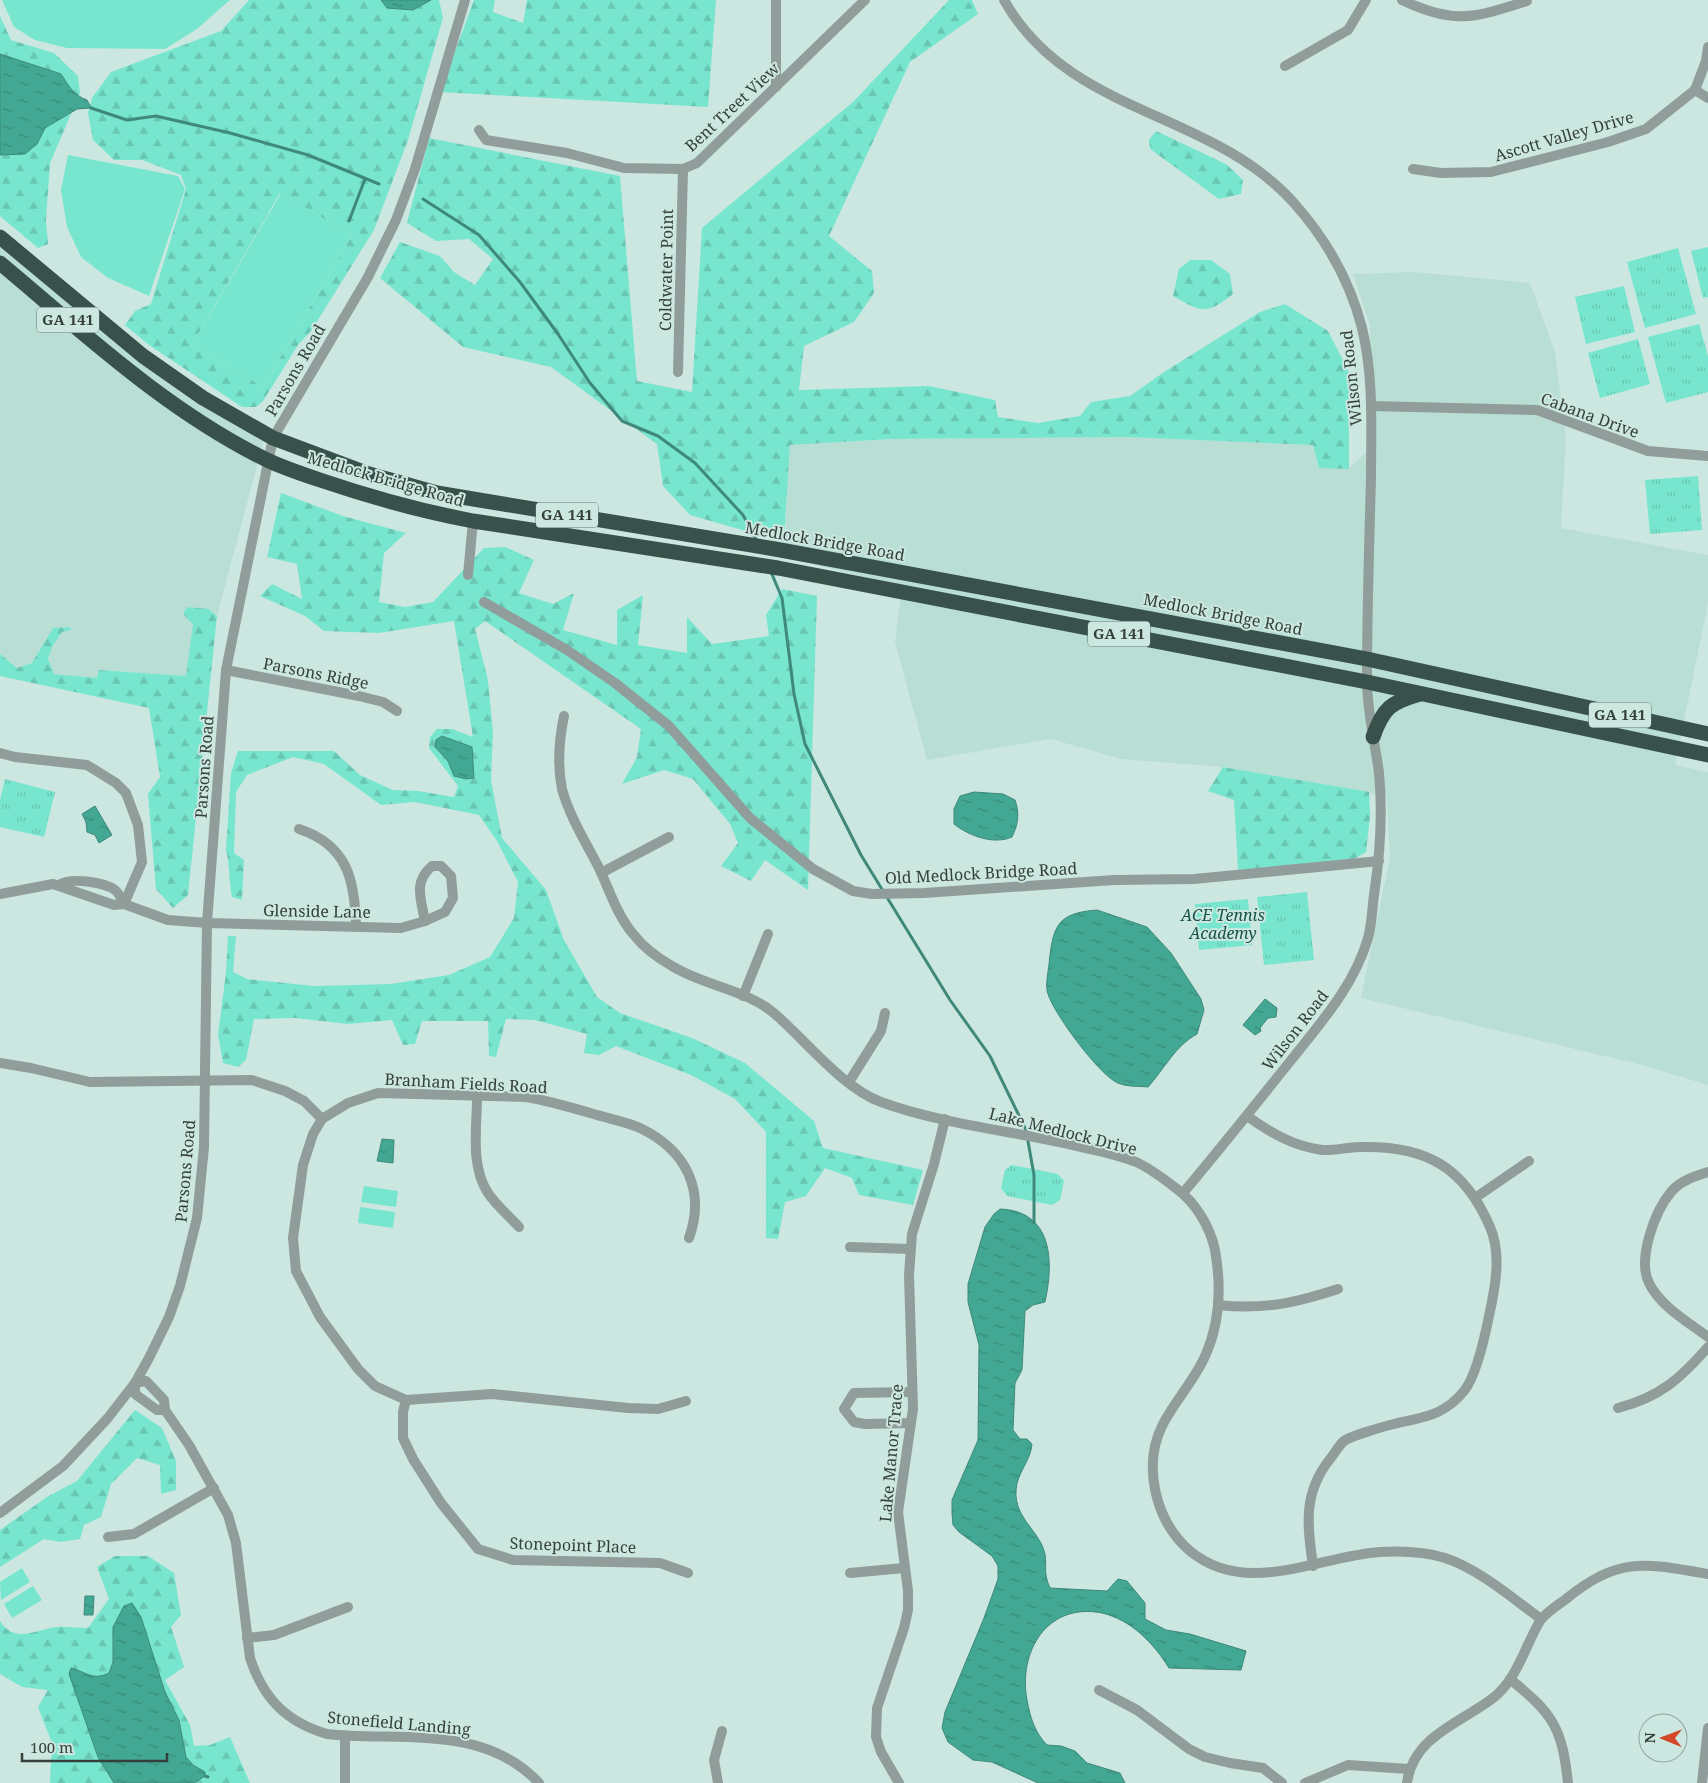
<svg xmlns="http://www.w3.org/2000/svg" width="1708" height="1783" font-family="'Noto Serif',serif">
  <defs>
    <pattern id="forest-firs" width="22" height="20" patternUnits="userSpaceOnUse" patternTransform="scale(1.25)"><rect width="22" height="20" fill="#78e6cf"/><path d="M5 1l3.5 6h-7zM16 11l3.5 6h-7z" fill="#68c6b3"/></pattern>
    <pattern id="park-tufts" width="24" height="20" patternUnits="userSpaceOnUse" patternTransform="scale(1.25)"><rect width="24" height="20" fill="#78e6cf"/><path d="M3 7l-1-3M5 7V3M7 7l1-3M15 17l-1-3M17 17v-4M19 17l1-3" fill="none" stroke="#68c6b3"/></pattern>
    <pattern id="water-ripples" width="26" height="14" patternUnits="userSpaceOnUse" patternTransform="scale(1.25)"><rect width="26" height="14" fill="#42a894"/><path d="M2 4q2-2 4 0t4 0M15 11q2-2 4 0t4 0" fill="none" stroke="#388a7a"/></pattern>
  </defs>
  <rect width="100%" height="100%" fill="#cce7e0"/>
  <!-- built -->
  <g fill="#b9ded4">
    <path d="M0,241l264,198 -47,177 -8,-7 -16,15 -6,52 -88,-6 -2,8 -44,-4 -5,-15 4,-12 10,-15 9,-2 -18,-2 -21,35 -15,5 -17,-14z"/>
    <path d="M1415,272l115,11 25,69 11,86 -5,90 147,27v48l-33,162 33,7v313l-66,-20 -281,-67 29,-140 -3,-62 -164,-29 -102,-8 -70,-20 -124,21 -32,-118 7,-56 -118,-29 6,-112 101,-6 237,-2 185,8 6,23h30l26,-23 -6,-51 1,-69 -17,-51z"/>
  </g>
  <!-- green -->
  <g fill="#78e6cf">
    <path d="M2,0h228l-33,29 -32,20 -98,-1 -32,-8 -21,-13z"/>
    <path d="M68,155l110,21 7,13 -36,107 -41,-18 -27,-21 -14,-30 -6,-37z"/>
    <path d="M281,193l71,42 -89,152 -71,-42z"/>
    <path d="M364,1186l34,5 -2,16 -35,-5z"/>
    <path d="M360,1207l35,5 -2,16 -35,-5z"/>
    <path d="M22,1568l8,14 -29,18 -1,-18z"/>
    <path d="M33,1586l9,14 -30,18 -8,-14z"/>
  </g>
  <!-- forest -->
  <g fill="url(#forest-firs)" fill-rule="evenodd">
    <path d="M249,0h132l6,8 26,2 18,-10h8l4,18 -35,122 -34,90 -63,101 -13,14 -35,56 -7,6h-14l-93,-62 -24,-20 10,-14 16,-7 35,-115 -5,-14 -39,-15h-28l-21,-20 -5,-27 4,-15 19,-26 110,-41zM280,193l72,42 -89,152 -71,-42z"/>
    <path d="M474,0h21l-2,12 30,11 4,-23h189l-8,107 -268,-15z"/>
    <path d="M949,0h23l6,14 -68,48 -81,174 43,35 2,22 -20,29 -50,24 -5,44 130,-4 66,14 3,17 40,6 42,-7 11,-14 39,-6 34,-24 96,-60 25,-8 43,27 21,41v97l-30,-1 -6,-23 -185,-8 -237,2 -101,6 -6,97 -94,-27 -27,-29 -6,-42 -106,-77 -88,-20 -83,-69 20,-36 40,14 14,16 21,13 18,-26 -24,-20 -33,2 -29,-18 22,-85 191,38 17,205 55,11 10,-164 151,-126z"/>
    <path d="M0,16l11,24 43,13 24,23 2,17 -30,70 -4,57 2,24 -10,4 -38,-32z"/>
    <path d="M1156,131l70,33 17,16 -2,14 -22,5 -69,-50 -1,-9z"/>
    <path d="M1190,260h21l19,14 3,20c-27,21 -30,19 -60,2l6,-27z"/>
    <path d="M281,493l62,23 63,17 -22,20 -5,49 26,5 28,-5 51,-54 21,-1 29,13 -15,33 34,11 21,-11 -11,37 54,15v-35l26,-15 -5,50 49,8v-36l25,27 57,-8 -3,-21 16,-26 35,7 -9,294 -43,-30 -14,21 -30,-15 17,-23 -8,-19 -37,-45 -29,-9 -42,14 15,-27 4,-28 -156,-108 -10,8 13,51 5,53 -2,47 11,58 44,52 18,50 33,57 23,16 72,25 53,25 69,58 9,27 100,22 -10,35 -54,-10 -7,-17 -27,-10 -19,28 -21,6 -7,37 -12,-1v-106l-31,-33 -44,-24 -75,-29 -17,9 -15,-2 3,-19 -52,-14 -29,-1 -10,38 -7,-1 -1,-35h-66l-7,23 -12,1 -11,-25 -44,4 -53,-6 -41,1 -8,41 -8,7 -15,-4 -5,-28 8,-63 2,-36h8l-3,36 14,7 67,7 77,-2 58,-9 41,-18 24,-39 4,-36 -21,-41 -18,-26 -64,-13 -34,3 -57,-41 -31,-7 -46,18 -11,17 -2,61 10,7 -2,40 -10,-3c-3,-15 -2,-31 -6,-47l5,-77 7,-22h96l26,24 33,15 25,1 36,6 4,-11 -29,-38 1,-11 7,-8h15l21,8 -19,-116 -75,12 -55,-2 -19,-15 -45,-20 12,-12 30,15 -5,-35 -30,-7z"/>
    <path d="M187,607l22,2 8,7 -29,279 -15,13 -17,-19 -8,-95 12,-17 -11,-69 -149,-32v-22l17,14 15,-5 21,-35 17,-1 1,3 -9,2 -10,15 -4,12 6,15 43,4 2,-8 87,6 7,-52 -10,-10z"/>
    <path d="M1223,767l146,25 1,24 -4,36 -12,7 -116,11 -4,-70 -26,-9z"/>
    <path d="M135,1410l27,18 14,33v29l-15,4 -1,-29 -23,-7 -26,26 -10,33 -17,8 -4,14 -20,3 -16,-3 -44,28v-37l47,-33 30,-16z"/>
    <path d="M115,1556h33l26,17 7,42 -10,12 13,40 -19,13 25,45 4,21 16,-1 20,-8 20,46h-200l2,-40 -14,-36 10,-17 -26,-3 -22,-13v-53c15,23 35,9 56,6 10,-1 22,1 32,1l21,-29 -12,-32z"/>
  </g>
  <!-- park -->
  <g fill="url(#park-tufts)">
    <path d="M1708,247v50l-5,1 -12,-47z"/>
    <path d="M1678,248l18,66 -51,14 -18,-66z"/>
    <path d="M1624,286l11,46 -49,12 -11,-47z"/>
    <path d="M1699,324l9,32v36l-42,11 -18,-66z"/>
    <path d="M1638,339l12,45 -50,14 -12,-45z"/>
    <path d="M1698,476l4,54 -52,4 -5,-54z"/>
    <path d="M5,779l50,13 -11,45 -44,-10v-27z"/>
    <path d="M1307,892l7,68 -50,5 -7,-68z"/>
    <path d="M1248,899l4,46 -53,5 -4,-46z"/>
    <path d="M1012,1165l46,9 6,7 -4,19 -8,5 -45,-9 -6,-8 4,-18z"/>
  </g>
  <!-- water -->
  <g fill="url(#water-ripples)" stroke="#3e897a">
    <path d="M381,0h50l-18,10 -26,-2z"/>
    <path d="M0,54l61,20c8,12 12,21 26,26l4,8 -14,1 -32,19 -8,16 -12,10 -25,1z"/>
    <path d="M442,736l30,11 2,31 -8,1 -12,-3 -6,-15 -13,-14 1,-7z"/>
    <path d="M974,792l29,2 12,6c5,14 3,25 -3,37 -18,8 -43,-1 -58,-13v-15l6,-13z"/>
    <path d="M95,806l17,29 -13,8 -4,-8 -8,-3 -1,-10 -4,-8z"/>
    <path d="M1097,910l50,17 24,26 30,46 3,11 -7,24c-22,12 -32,34 -49,53 -10,-1 -21,0 -30,-4 -18,-7 -64,-69 -70,-89 -3,-8 0,-21 1,-30 4,-37 7,-51 48,-54z"/>
    <path d="M1265,999l12,9 -1,9 -8,1 -8,10 1,3 -6,4 -12,-10z"/>
    <path d="M382,1139l12,1 -1,23 -16,-2z"/>
    <path d="M1000,1209c53,2 54,53 45,93l-12,3 -8,6 -3,59 -7,13 -2,47 7,9h7l5,5c-1,14 -11,25 -15,39 -7,34 22,45 28,71 2,14 -2,18 5,34l57,3 11,-12 9,2 18,22v16l21,11 24,4 56,17 -5,19 -72,-2c-15,-24 -37,-48 -67,-55 -55,-11 -84,39 -75,87 3,17 8,33 20,45l14,1 14,5 12,12 33,10 5,10h-87l-46,-21 -19,-2 -25,-18 -6,-14 3,-16 39,-94 14,-39v-13l-6,-10 -33,-24 -6,-7 -1,-12v-13l26,-60 1,-95 -11,-43v-18l17,-57 9,-13z"/>
    <path d="M85,1596h9l-1,19h-9z"/>
    <path d="M132,1603l9,14 24,75 14,28 7,37 7,8 12,7v4l-11,7h-80l-16,-26 -29,-83 2,-6c15,4 22,13 38,5l4,-11v-35l11,-21z"/>
  </g>
  <g fill="none" stroke-linecap="round" stroke-linejoin="round">
    <!-- stream -->
    <g stroke="#3e897a" stroke-width="3">
      <path d="M91,108l36,12 29,-4 74,17 78,22 71,29"/>
      <path d="M423,199l56,36 41,47 38,52 32,49 32,38 36,15 37,27 48,52 14,26"/>
      <path d="M349,221l16,-42"/>
      <path d="M771,572l11,26 12,96 11,50 56,111 89,145 40,56 36,74 8,45v48"/>
      <path d="M205,1776l3,1"/>
    </g>
    <!-- street -->
    <g stroke="#919d9a" stroke-width="10">
      <path d="M776,0v87"/>
      <path d="M1004,0c65,116 206,109 290,203 32,36 56,78 68,125 12,49 9,101 9,151 -2,67 -4,134 -4,201 0,32 8,62 12,93 4,41 1,82 -5,122 -2,14 -2,29 -6,43 -14,48 -46,83 -76,121 -36,45 -72,90 -109,134"/>
      <path d="M1402,0c52,25 72,18 125,1"/>
      <path d="M1285,66l63,-36 18,-30"/>
      <path d="M1695,90l13,8"/>
      <path d="M479,130l7,10 81,13 57,15 59,1 14,-6 168,-163"/>
      <path d="M1413,169l28,4 50,-1 117,-30 38,-13 49,-39 11,-29 2,-14"/>
      <path d="M678,372l5,-203"/>
      <path d="M1371,406l166,4 111,41 60,5"/>
      <path d="M468,575l5,-54"/>
      <path d="M484,602l83,48 48,33 54,43 81,92 63,51 40,22 19,3 52,-1 190,-13 80,-1 185,-18"/>
      <path d="M226,670l133,26 24,6 14,9"/>
      <path d="M564,716c-5,24 -7,48 -2,73 8,29 25,55 38,81 10,22 18,47 34,65 10,13 24,23 38,31 32,20 74,23 103,48 31,27 68,74 106,88 63,23 135,29 200,45 18,4 38,8 55,15 14,6 28,17 41,27 19,14 33,38 38,61 6,34 5,72 -9,104 -11,26 -30,45 -43,70 -21,41 -8,97 27,127 57,47 128,5 190,1 19,-1 46,0 65,6 34,11 67,40 96,61"/>
      <path d="M0,753l15,4 72,8 29,18 10,10 12,32 4,37 -18,42"/>
      <path d="M299,829c49,16 56,52 57,98"/>
      <path d="M432,866h9l10,10 2,22 -8,14 -20,9c-4,-22 -12,-39 7,-55z"/>
      <path d="M601,873l68,-36"/>
      <path d="M59,885c11,-8 45,-3 56,5 4,3 7,10 9,14"/>
      <path d="M0,894l53,-10 61,21 10,-1 44,16 39,3 194,5 24,-7"/>
      <path d="M743,996l25,-62"/>
      <path d="M0,1063l31,5 59,14 162,-2 33,11 19,10 18,18"/>
      <path d="M849,1082l32,-51 4,-18"/>
      <path d="M477,1097c0,30 -7,69 11,96 8,12 21,23 31,34"/>
      <path d="M1247,1116c24,17 46,30 75,34 12,1 25,-3 38,-3 64,-2 104,19 130,80 12,27 5,62 -1,89 -4,20 -13,60 -25,75 -20,25 -41,26 -70,33 -9,2 -43,12 -50,17 -5,4 -9,12 -14,18 -27,34 -23,65 -17,107"/>
      <path d="M1708,1172c-13,4 -28,9 -37,20 -16,19 -34,67 -22,91 11,23 39,39 59,54"/>
      <path d="M1475,1198l54,-37"/>
      <path d="M850,1247l60,2"/>
      <path d="M1218,1305c46,5 77,-2 120,-16"/>
      <path d="M135,1383l11,-2 18,19 1,10 24,35 39,70 8,28 14,115c13,40 36,64 77,76 73,8 156,-11 212,49"/>
      <path d="M135,1383v11l22,16h8"/>
      <path d="M406,1400l-3,12v26l10,21 28,44 37,46 35,11 147,3 28,10"/>
      <path d="M686,1401l-28,8 -30,-1 -136,-14 -86,6 -31,-14 -17,-17 -38,-52 -24,-46 -3,-33 10,-73 10,-31 9,-15 26,-16 30,-10 148,4c24,4 47,11 71,18 14,4 30,7 43,13 46,22 66,62 49,110"/>
      <path d="M1618,1408c42,-11 62,-29 90,-61"/>
      <path d="M911,1423l-46,1 -11,-2 -10,-13 10,-16 58,-1"/>
      <path d="M0,1513l63,-47 44,-47 28,-36 14,-25 20,-41 11,-31 17,-68 7,-71 3,-224 19,-253 47,-232 95,-161 28,-57 19,-51 50,-169"/>
      <path d="M108,1537l26,-3 80,-46"/>
      <path d="M850,1573l54,-5"/>
      <path d="M247,1638l27,-3 74,-28"/>
      <path d="M1510,1679c43,35 52,48 58,104"/>
      <path d="M1099,1690l38,20 52,39 16,8 25,6 33,5 19,15"/>
      <path d="M345,1783v-47"/>
      <path d="M718,1783l-4,-23 8,-29"/>
      <path d="M899,1783l-18,-31 -5,-15 1,-29 27,-80 4,-18v-19l-10,-79 15,-103 -4,-134 3,-41 22,-70 11,-45"/>
      <path d="M1305,1783l43,-18 61,4"/>
      <path d="M1407,1783c6,-47 54,-60 86,-85 24,-18 32,-52 47,-77 5,-8 18,-16 26,-22 53,-43 79,-36 142,-25"/>
      <path d="M1702,1783l6,-55"/>
    </g>
    <!-- highway -->
    <g stroke="#39514b" stroke-width="15">
      <path d="M0,237l143,119 60,42 70,40 96,36 68,19 338,56 592,110 341,75"/>
      <path d="M0,263c85,71 167,148 267,197 17,8 35,14 53,20 50,17 101,31 153,41l305,47 589,114 341,73"/>
      <path d="M1373,737c10,-29 18,-35 47,-43"/>
    </g>
  </g>
  <g text-anchor="middle" stroke-width="4" stroke-linejoin="round" paint-order="stroke">
    <!-- shield labels -->
    <g fill="#cce7e0" stroke="#62726e" stroke-width="1">
      <rect x="37" y="307.5" width="62" height="25" rx="4"/>
      <rect x="536" y="502.5" width="62" height="25" rx="4"/>
      <rect x="1088" y="621.5" width="62" height="25" rx="4"/>
      <rect x="1589" y="702.5" width="62" height="25" rx="4"/>
    </g>
    <g font-size="15" font-weight="bold" fill="#35403d">
      <text x="68" y="325">GA 141</text>
      <text x="567" y="520">GA 141</text>
      <text x="1119" y="639">GA 141</text>
      <text x="1620" y="720">GA 141</text>
    </g>
    <!-- street labels -->
    <g font-size="16" fill="#35403d" stroke="#cce7e0">
      <text transform="translate(732 107) rotate(-43)" y="6">Bent Treet View</text>
      <text transform="translate(1564 136) rotate(-16)" y="6">Ascott Valley Drive</text>
      <text transform="translate(666 270) rotate(-89)" y="6">Coldwater Point</text>
      <text transform="translate(295 370) rotate(-60)" y="6">Parsons Road</text>
      <text transform="translate(1351 378) rotate(-96)" y="6">Wilson Road</text>
      <text transform="translate(1590 415) rotate(20)" y="6">Cabana Drive</text>
      <text transform="translate(386 479) rotate(16)" y="6">Medlock Bridge Road</text>
      <text transform="translate(825 541) rotate(10)" y="6">Medlock Bridge Road</text>
      <text transform="translate(1223 614) rotate(11)" y="6">Medlock Bridge Road</text>
      <text transform="translate(316 673) rotate(11)" y="6">Parsons Ridge</text>
      <text transform="translate(204 767) rotate(-86)" y="6">Parsons Road</text>
      <text transform="translate(981 873) rotate(-3)" y="6">Old Medlock Bridge Road</text>
      <text transform="translate(317 911) rotate(1)" y="6">Glenside Lane</text>
      <text transform="translate(1295 1030) rotate(-52)" y="6">Wilson Road</text>
      <text transform="translate(466 1083) rotate(3)" y="6">Branham Fields Road</text>
      <text transform="translate(1063 1131) rotate(14)" y="6">Lake Medlock Drive</text>
      <text transform="translate(185 1171) rotate(-85)" y="6">Parsons Road</text>
      <text transform="translate(891 1453) rotate(-85)" y="6">Lake Manor Trace</text>
      <text transform="translate(573 1545) rotate(2)" y="6">Stonepoint Place</text>
      <text transform="translate(399 1723) rotate(5)" y="6">Stonefield Landing</text>
    </g>
    <!-- park labels -->
    <g font-size="16" font-style="italic" fill="#185247" stroke="#cce7e0">
      <text x="1223" y="921">ACE Tennis<tspan x="1223" dy="18">Academy</tspan></text>
    </g>
  </g>
  <!-- north arrow -->
  <g transform="translate(1663 1738) rotate(271)"><circle r="24" fill="#cce7e0" stroke="#90a49f"/>
  <path d="M0-4L9 19L0 12L-9 19Z" fill="#d34829"/>
  <text y="-8" font-size="14" font-weight="bold" text-anchor="middle" fill="#35403d">N</text>
  </g>
  <!-- scale -->
  <path d="M22 1753v8h145v-8" fill="none" stroke="#35403d" stroke-width="2.5"/>
  <text x="30" y="1753" font-size="15" fill="#35403d" stroke="#cce7e0" stroke-width="4" paint-order="stroke">100 m</text>
</svg>
